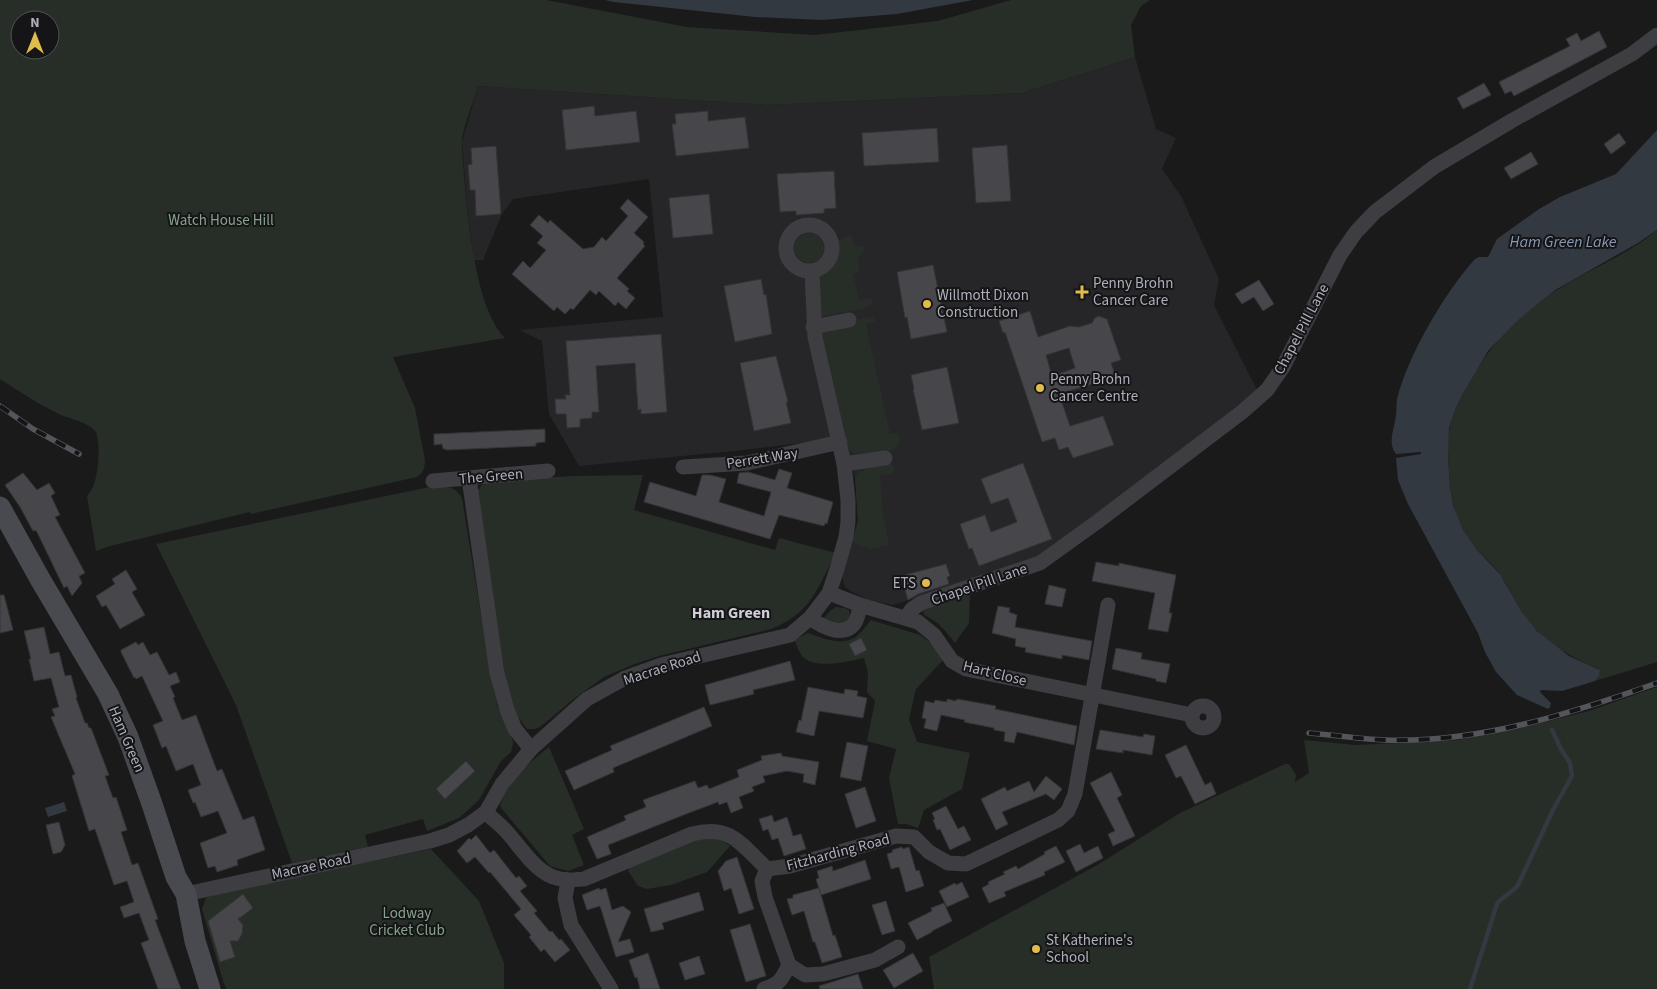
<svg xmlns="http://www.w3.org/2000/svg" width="1657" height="989" font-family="'Source Sans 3',sans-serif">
  <rect width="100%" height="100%" fill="#1a1a1b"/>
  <!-- built -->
  <path fill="#262628" d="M1135,57l21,72 20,9 -14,31 19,27 38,83 -5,26 43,85 -58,49 -165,122 -141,44 -24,-5 -17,-8 -7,-5 -2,-6 -1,-7 16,-53 -3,-44 -12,-39 -109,13 -155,15 -30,-52 -7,-73 -23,-11 144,-13 -14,-138 -136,20 -11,15 -19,46h-9l-7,-55 -5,-63 16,-56 288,19 256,-12z"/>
  <!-- green -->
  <g fill="#262e27" fill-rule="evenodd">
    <path d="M0,0h546l141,27 128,8 123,-14 73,-21h139l-9,6 -10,19 4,32 -113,36 -256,12 -288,-19c-4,15 -15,41 -16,55 -1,11 2,24 2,35 4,41 11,133 41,162l-112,19 22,51 10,52c0,8 -2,13 -8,17l-166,37 -1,-2 -140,34 -14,5 -9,-55c12,-11 14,-49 9,-64 -8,-10 -23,-12 -35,-17 -21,-10 -41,-23 -61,-36zM20,20h30v30h-30z"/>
    <path d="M1657,230v432l-62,19 4,-12c-30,-13 -58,-28 -77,-57 -9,-13 -15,-29 -25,-42 -12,-13 -26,-24 -34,-40 -10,-18 -13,-38 -14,-58 -1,-15 -2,-31 1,-45 3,-14 9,-27 16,-39 22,-41 51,-73 91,-98 32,-21 71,-35 100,-60z"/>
    <circle cx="809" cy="248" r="15"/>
    <path d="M852,235l2,12 10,-2 1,4 -7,10 1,13 -6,2 6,26 13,-2v6l-7,4 -42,8 -3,-3 -3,-37c4,-6 11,-9 15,-15 9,-14 -2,-21 20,-26z"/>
    <path d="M870,317h3l3,4 -10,3 24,110 9,-1c2,9 0,14 -8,18l-36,3 -7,-5 -3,-10 -23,-107 7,-5z"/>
    <path d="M887,462l4,1 4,5 -4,6 -11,1 3,39 6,31 -18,4 -19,-7 6,-21 -3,-44 5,-5 5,-2 -1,-4z"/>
    <path d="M643,475l-9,35 141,40 4,-12 57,15c-19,35 -24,60 -65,76l-112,27 -27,9 -28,12 -29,21 -35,29 -5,2h-8l-12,-16 -8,-26 -31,-194 6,-8 15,-4 74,-5z"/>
    <path d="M434,486c14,1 21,0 28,12l30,185 6,25 14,29 1,6 -2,9 -10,9 -22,39 -20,18 -32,13 -4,-12 -58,16 3,12 -76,16 -56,-158 -80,-161z"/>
    <path d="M970,594l-1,29 -14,20c-9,-12 -17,-22 -31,-28l-1,-3 2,-4 4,-2z"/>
    <path d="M836,607l9,1 4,2 1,8 -8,7 -20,-5 9,-10z"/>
    <path d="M871,620l49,15 12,9 12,15 -28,30 -7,30 8,23 53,11 -8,36 -38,21 -6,18 -12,-4h-8l-9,-46 7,-29 -29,-8 8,-40 -8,-9 1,-19 -4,-15c-15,3 -48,12 -61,-1 -4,-4 -6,-12 -9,-17l14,-7c16,5 34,15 50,2 5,-4 9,-11 13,-15z"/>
    <path d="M1657,687v302h-723l-5,-32 170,-93 81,-51 105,-49h4l7,11 -1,7 14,-9 -5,-33 52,5 101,-5 72,-14 60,-15z"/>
    <path d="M549,747l35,82 -12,6 12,30 -16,6 -18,-5 -48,-57 -2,-4c9,-24 29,-43 49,-58z"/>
    <path d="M709,837l13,3 8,6 -23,26 -36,13 -24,4 -9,-3 -10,-15 1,-3 61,-26z"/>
    <path d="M431,849l48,52 25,62v26h-277l-3,-5 -22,-75 4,-11 10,-5z"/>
  </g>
  <!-- water -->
  <g fill="#333940">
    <path d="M605,0h368l-76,14 -75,6 -67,-3 -141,-15z"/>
    <path d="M1657,130v100l-19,13 -81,46 -21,16 -20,17 -28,29 -26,44 -7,15 -6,18 -1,29 2,30 3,18 10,25 14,20 23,24 21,37 16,20 32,25 31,14 -1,6 -4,5 -33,10 -21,-1 -1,2 11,11 -1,4 -2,2 -31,-14 -21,-23 -11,-20 -7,-19 -70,-129 -10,-24 -2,-22 25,-4v-2l-25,2c-8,-10 -3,-21 -1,-33 2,-7 1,-15 2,-22 11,-44 48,-107 78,-140l4,-2h9l9,-18 42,-30 21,-12 56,-23z"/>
    <path d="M64,802l3,9 -19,6 -3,-9z"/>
  </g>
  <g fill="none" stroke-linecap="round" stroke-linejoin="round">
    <!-- stream -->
    <path stroke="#333940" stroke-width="4.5" d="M1470,989l27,-85c6,-8 15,-11 21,-19l35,-75 19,-34 -2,-13 -9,-14 -9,-19"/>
  </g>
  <!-- building -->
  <g fill="#47474b" stroke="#343437" fill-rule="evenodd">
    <path d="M1599,31l8,16 -93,49 -3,-5 -6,3 -6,-12 71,-36 -4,-7 11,-6 4,8z"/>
    <path d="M1484,83l7,12 -28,14 -6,-11z"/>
    <path d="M594,106l1,10 41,-5 4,31 -74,8 -4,-40z"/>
    <path d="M708,111v10l37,-4 4,31 -73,8 -4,-32h4l-1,-10z"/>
    <path d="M937,128l2,34 -75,4 -2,-33z"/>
    <path d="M1619,133l7,10 -15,11 -7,-10z"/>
    <path d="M1007,145l4,56 -35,2 -4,-55z"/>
    <path d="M496,146l5,68 -25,2 -1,-26h-5l-2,-25 4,-1 -1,-16z"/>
    <path d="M1531,152l7,12 -27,15 -7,-11z"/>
    <path d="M834,171l2,37 -12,1v4l-28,2v-4l-16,1 -3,-38z"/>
    <path d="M709,194l4,40 -40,4 -4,-40z"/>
    <path d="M628,199l20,18 -14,16 10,9 -1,2 2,2 -28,32 12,11 -2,2 8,7 -9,11 -8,-7 -3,4 -16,-15 -3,4 -6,-5 -17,20 -2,-2 -6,6 -8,-7 -3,4 -42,-37 11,-13 7,7 16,-18 -9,-7 6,-7 -13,-11 9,-10 9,8 2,-3 33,29 11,-2 8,-10 4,4 22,-25 -8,-8z"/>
    <path d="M933,265l14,67 -36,7 -4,-22 -2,1 -8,-46z"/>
    <path d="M761,279l3,16 2,-1 6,40 -37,8 -11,-56z"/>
    <path d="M1259,280l15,24 -11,7 -9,-14 -12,7 -7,-10z"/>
    <path d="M1030,311l8,26 32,-11 9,1 13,-4 3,-5 3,-2 9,3 14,41 -10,3 5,14 -57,17 11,32 33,-10 11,29 -41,13 -5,-11 -9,3 -4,-12 -13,4 -37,-110 -2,1 -4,-12zM1069,348l6,20 -23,8 -6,-21z"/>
    <path d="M661,334l6,78 -26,2v-5l-3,1 -3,-47 -39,3 3,46h-7v6l-12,1v8l-13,1 -1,-14h-10l-1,-15h11l-1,-4h5l-4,-54z"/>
    <path d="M776,356l12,46h-2l5,21 -37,8 -14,-68z"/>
    <path d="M947,367l12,56 -37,7 -9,-41h1l-3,-14z"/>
    <path d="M545,429v13l-9,1v3l-90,4v-1h-3l-1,-5 -8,1v-11z"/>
    <path d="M1023,463l29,76 -73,27 -7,-18 -3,1 -9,-25 25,-9 6,17 26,-10 -9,-24 -17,6 -10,-25z"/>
    <path d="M779,469l13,4 -5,15 46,14 -6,22 -2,-1 -1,3 -45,-11 -9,24 -126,-37 6,-20 46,14 6,-21h8l16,4 -7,23 45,14 7,-24 -34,-9 2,-10 9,-1 27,8z"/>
    <path d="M23,473l14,17 12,-7 6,10 -4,3 9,19 -5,2 30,56 -6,3 3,7 -10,13 -5,-10 -3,2 -27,-56 -2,-2 -2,1 -13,-24 -15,-22z"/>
    <path d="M1096,562l23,4v-3l57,12 -7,38h3l-4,19 -20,-3 7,-36 -63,-12z"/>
    <path d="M946,564l4,12 -3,1 2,7 -31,10 -10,6 -7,-24z"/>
    <path d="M126,570l11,19 -5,3 13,23 -25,14 -14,-24 -4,2 -6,-11 19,-12 -3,-5z"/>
    <path d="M1049,585l17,4 -4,18 -17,-3z"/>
    <path d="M0,595h4l9,35 -13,3z"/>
    <path d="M998,606l12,2 -1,4 8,3 -2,12 77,14 -3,19 -27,-5v4l-37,-7 1,-4 -11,-2 1,-7 -24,-6z"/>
    <path d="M44,627l6,27 9,-2 6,24 6,-1 6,22 -1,1 9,25h2l2,5h2l5,13 13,34 -4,1 8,22 3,-1 11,33 -6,2 11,33 6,-2 20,56 -3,1 26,69h-23l-17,-46 8,-3 -10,-27 -15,5 -4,-11 14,-5 -7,-21 -13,4 -19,-56 -6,2 -17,-55 3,-2 -24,-57 4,-1 -3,-7 7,-2 -8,-29 -17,3 -5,-22h2l-7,-28z"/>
    <path d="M861,638l6,12 -12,6 -6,-12z"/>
    <path d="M136,642l2,3 5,-3 7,13 7,-3 12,23 7,-3 4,10 -10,4 5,11 -2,1 9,22 14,-5 21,56 5,-2 21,51 11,-4 11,34 -28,10 1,5 -21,7 -2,-6 -7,2 -8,-25 27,-10 -9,-22 -17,6 -6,-15 -2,1 -5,-13 13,-5 -8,-21 -17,7 -10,-25 -4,2 -9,-23 10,-4 -21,-45 -6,3 -1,-2 -1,1 -13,-26v-2z"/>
    <path d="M1116,648l26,5 -1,6 29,5 -4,19 -10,-2v-2l-44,-10z"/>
    <path d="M790,661l5,19 -42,10 1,4 -44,11 -5,-20z"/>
    <path d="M808,687l36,7 1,-5 13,2 -1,5 10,2 -4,20 -44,-7 -5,25 -18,-4 3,-12 2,1z"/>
    <path d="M947,699l9,2 1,-2 39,7 -1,3 82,17 -3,19 -57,-13 -3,11 -10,-2 1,-9 -11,-2v-2l-30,-6 1,-2 -24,-5 -4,16 -13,-3 2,-9 -4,-1 3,-17 9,2 1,-3 12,2z"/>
    <path d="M704,707l8,19 -99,42 1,4 -40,18 -9,-19 47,-21 -2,-4z"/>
    <path d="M1100,730l43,7 1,-3 11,2 -3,19 -29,-5v3l-27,-4z"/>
    <path d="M847,742l21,4 -7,35 -21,-4z"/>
    <path d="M1186,745l19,40 6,-3 5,12 -21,10 -14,-28 -5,2 -11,-23z"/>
    <path d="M781,753l1,3 37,6 -4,23 -12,-3 1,-8 -17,-3 -24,5 2,6 -13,5 2,4 -15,6 4,11 -12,5 -4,-11 -8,3 -1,-3 -32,12 -78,31 3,9 -14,5 -10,-22 39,-17 -2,-4 22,-9 -3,-7 52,-19 3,7 9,-3 2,4 30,-12 -2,-7 25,-10 -1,-4z"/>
    <path d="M466,761l9,10 -30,28 -9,-10z"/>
    <path d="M1111,772l11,23 -5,3 18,38 -22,10 -5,-12 7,-3 -25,-48z"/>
    <path d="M1046,776l16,13 -8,11 -8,-6 -44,18 6,12 -12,6 -15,-31 24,-12 2,4 22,-10 5,11z"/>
    <path d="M865,787l11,34 -20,7 -11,-34z"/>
    <path d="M946,806l12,23 6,-3 7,14 -21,10 -10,-21 -3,1 -4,-10 2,-1 -3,-6z"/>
    <path d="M772,815l2,7 13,-5 6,19 8,-2 5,15 -22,7 -6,-18 -6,2 -4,-11 -5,2 -4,-12z"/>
    <path d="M59,822l6,23 -4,7 -8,2 -7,-29z"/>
    <path d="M476,835l14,18 4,-3 22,28 3,-2 8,10 -7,5 17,20 -3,2 16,19 2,-1 7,9 2,-1 9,11 -15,12 -11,-13 -3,3 -12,-15 2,-2 -17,-20 7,-6 -31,-37 -1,1 -14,-16 -8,6 -10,-12 12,-13 2,2z"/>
    <path d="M1080,844l4,9 14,-7 5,12 -27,14 -10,-21z"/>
    <path d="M1056,846l9,16 -21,10 1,3 -41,17 2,4 -17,7 -7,-15 7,-4 -1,-2 17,-8 -2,-2 13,-6 2,3 27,-15 -1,-2z"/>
    <path d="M902,847l1,2 6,-2 7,24 3,-1 5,16 -18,6 -7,-25 -8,2 -4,-15 6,-2 -1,-2z"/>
    <path d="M737,857l17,52 -15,5 -8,-26 -7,3 -6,-20 8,-10z"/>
    <path d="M865,860l6,19 -50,16 -5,-16 3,-1 -2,-7 15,-5 1,5z"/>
    <path d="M962,882l7,15 -22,10 -8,-16 16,-8 1,2z"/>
    <path d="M599,888l1,2 6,-2 6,22 11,-4 8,6 -13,30 12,-3 4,13 -18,5 -16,-51 -13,4 -5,-15z"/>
    <path d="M819,888l14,48 2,-1 7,22 -20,6 -7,-21h-2l-9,-31 -12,4 -5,-16 6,-1v-3z"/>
    <path d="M699,892l5,18 -42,13 2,6 -13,3 -7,-23z"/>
    <path d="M243,894l10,14 -15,11 5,6 -1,9 -4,7h-8l5,16 -15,5 -12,-41z"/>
    <path d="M886,901l9,30 -13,4 -10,-30z"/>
    <path d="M944,903l8,18 -20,10v1l-15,8 -9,-17 24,-12 -1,-3z"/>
    <path d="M750,924l16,52 -20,6 -16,-52z"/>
    <path d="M648,953l12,36h-20l-3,-12 -2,1 -6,-18z"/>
    <path d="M913,953l10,18 -29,17 -11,-18z"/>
    <path d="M699,956l6,18 -20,6 -6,-17z"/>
    <path d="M858,974l5,15h-43l-1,-3z"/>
  </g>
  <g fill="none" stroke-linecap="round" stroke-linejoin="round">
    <!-- street -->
    <g stroke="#3d3d42" stroke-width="15">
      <circle cx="809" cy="248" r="23"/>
      <path d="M813,327l36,-7"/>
      <path d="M844,464l41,-6"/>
      <path d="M683,467l64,-4 93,-21"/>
      <path d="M469,478l28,195 10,37 8,19 16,20"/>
      <path d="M433,481l115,-10"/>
      <path d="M829,593l31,12 58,17 16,13 18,26 14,8 226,46"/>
      <path d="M810,618c11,8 32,20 44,6 4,-5 5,-13 6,-19"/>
      <path d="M906,618l6,-9 9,-6 119,-40 57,-41 145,-110 25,-22 16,-23 57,-112 16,-23 19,-20 59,-45 79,-47 119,-66 25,-19"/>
      <circle cx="1203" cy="717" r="11"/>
      <path d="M486,812c6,7 14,12 20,19 14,15 27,38 47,46 11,4 20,3 31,2l108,-45c39,-10 49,10 75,35l23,-3 106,-30 18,1 15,15 19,11 18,1 92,-44 10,-9 7,-17 33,-189"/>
      <path d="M568,881l-3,17 6,27 40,64"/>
      <path d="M186,894l244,-53 19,-6 19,-10 18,-13 16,-28 29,-35 56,-50 38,-21 36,-13 129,-30 20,-17 13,-17 6,-8 8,-24 9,-32 2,-15v-22l-4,-36 -29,-127 -3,-65"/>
      <path d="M789,965l16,10 18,-1 52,-14 23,-13"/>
      <path d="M764,989c16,-5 18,-10 25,-24l-24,-68 -3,-16 5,-12"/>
    </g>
    <!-- secondary -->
    <path stroke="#494a50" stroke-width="21" d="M0,507l40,72 68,115 20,43 24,67 24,73 10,17 9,47 15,48"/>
    <defs>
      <g id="rail">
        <path d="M0,406l33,23 46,25"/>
        <path d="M1309,733c25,2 51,6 76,7 95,3 184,-26 272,-57"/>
      </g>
    </defs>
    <!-- rail casing -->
    <use href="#rail" stroke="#54555b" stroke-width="5.5"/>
    <!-- rail -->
    <use href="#rail" stroke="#151517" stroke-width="4" stroke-dasharray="11" stroke-linecap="butt"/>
  </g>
  <!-- markers -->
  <g fill="#e1bb4c" stroke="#151517" stroke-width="2">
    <path d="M1079.5 284.5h5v5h5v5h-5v5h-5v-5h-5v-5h5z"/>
    <circle cx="927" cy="304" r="5"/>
    <circle cx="1040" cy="388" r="5"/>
    <circle cx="926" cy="583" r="5"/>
    <circle cx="1036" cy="949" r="5"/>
  </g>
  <g text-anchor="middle" stroke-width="4" stroke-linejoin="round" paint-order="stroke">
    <!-- park labels -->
    <g font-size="15" fill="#86a38b" stroke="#151517">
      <text x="221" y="225">Watch House Hill</text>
      <text x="407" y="918">Lodway<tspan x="407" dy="17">Cricket Club</tspan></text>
    </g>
    <!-- poi labels -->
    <g font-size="15" fill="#adb0ba" stroke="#151517" text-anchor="start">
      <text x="1093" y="288">Penny Brohn<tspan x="1093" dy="17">Cancer Care</tspan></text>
      <text x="937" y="300">Willmott Dixon<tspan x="937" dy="17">Construction</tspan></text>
      <text x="1050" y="384">Penny Brohn<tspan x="1050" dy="17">Cancer Centre</tspan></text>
      <text x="916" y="588" text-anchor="end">ETS</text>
      <text x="1046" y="945">St Katherine's<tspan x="1046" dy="17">School</tspan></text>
    </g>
    <!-- street labels -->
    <g font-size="15" fill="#adb0ba" stroke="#151517">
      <text transform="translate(1301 329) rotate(-62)" y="5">Chapel Pill Lane</text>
      <text transform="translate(762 458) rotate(-9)" y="5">Perrett Way</text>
      <text transform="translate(491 476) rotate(-5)" y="5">The Green</text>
      <text transform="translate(979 584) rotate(-19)" y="5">Chapel Pill Lane</text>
      <text transform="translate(662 668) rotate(-18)" y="5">Macrae Road</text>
      <text transform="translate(995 673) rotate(14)" y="5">Hart Close</text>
      <text transform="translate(127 739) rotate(67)" y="5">Ham Green</text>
      <text transform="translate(838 852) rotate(-15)" y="5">Fitzharding Road</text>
      <text transform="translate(311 866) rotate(-12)" y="5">Macrae Road</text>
    </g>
    <!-- water labels -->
    <g font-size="16" font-style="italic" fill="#889ab1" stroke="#151517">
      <text x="1563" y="247">Ham Green Lake</text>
    </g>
    <!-- neighbourhood labels -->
    <g font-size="16" font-weight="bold" fill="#cecfd6" stroke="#151517">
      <text x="731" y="618">Ham Green</text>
    </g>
  </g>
  <!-- north arrow -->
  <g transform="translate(35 35)"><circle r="24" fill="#151517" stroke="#525358"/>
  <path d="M0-4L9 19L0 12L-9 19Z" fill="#e1bb4c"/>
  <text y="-8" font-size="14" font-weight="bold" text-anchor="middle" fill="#adb0ba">N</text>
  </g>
</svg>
